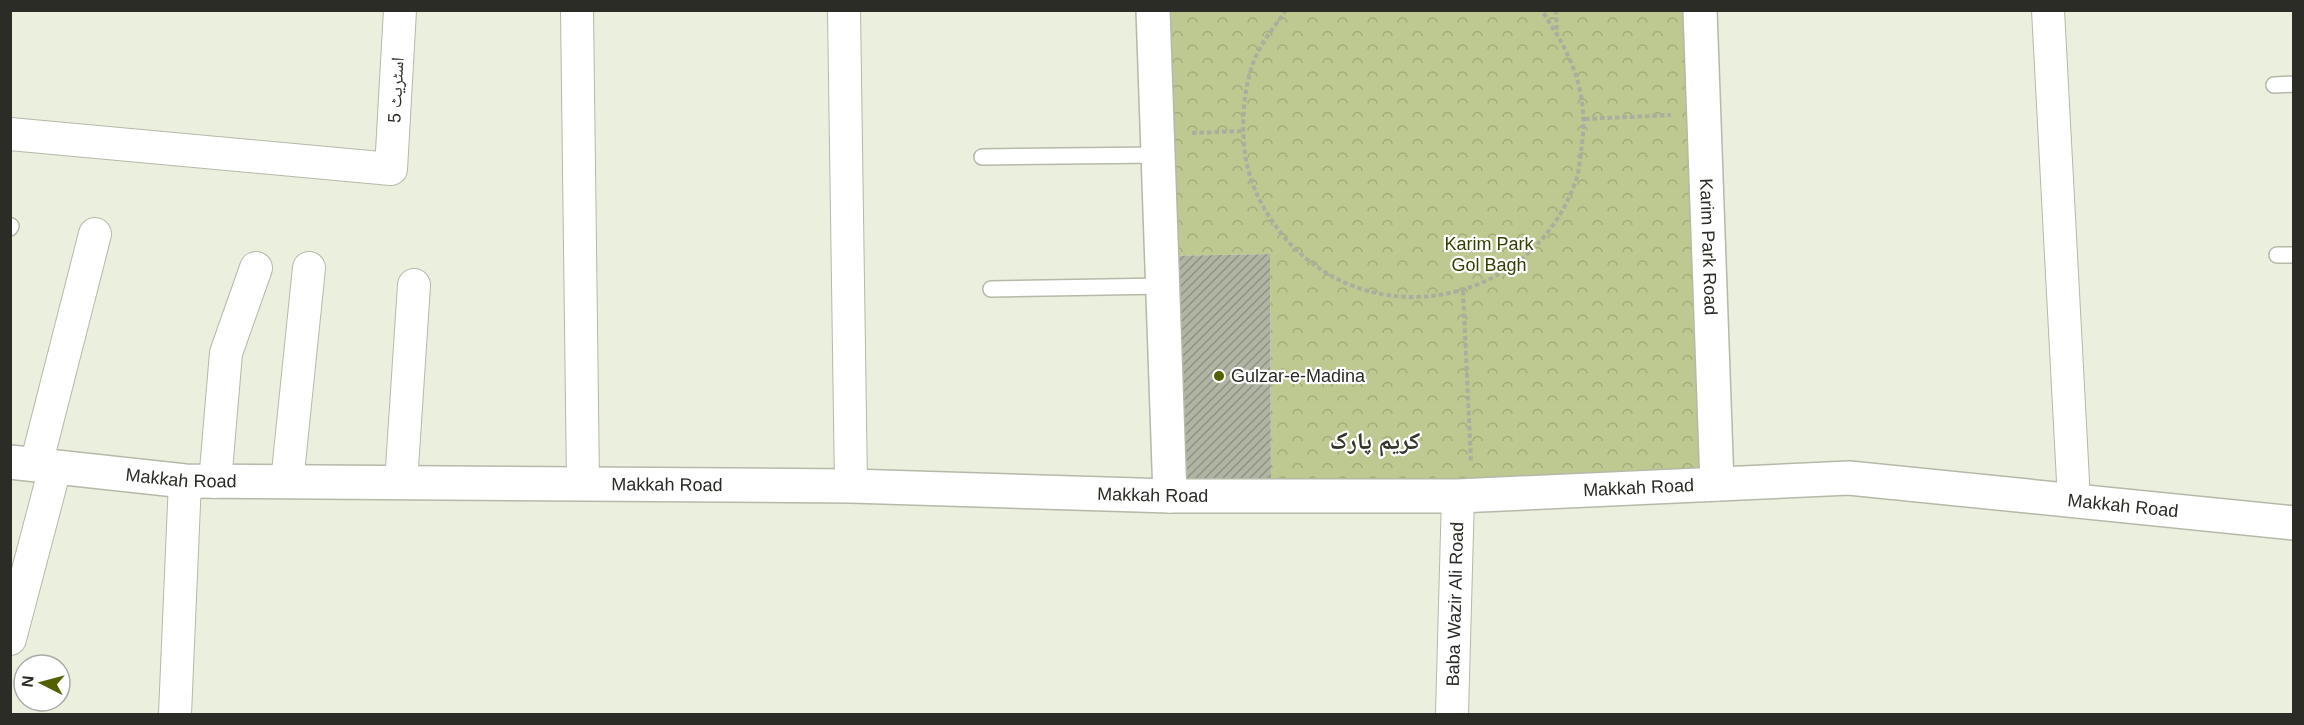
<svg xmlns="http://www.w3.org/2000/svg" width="2304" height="725" font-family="Helvetica,'Noto Naskh Arabic',sans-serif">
  <defs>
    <pattern id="park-crowns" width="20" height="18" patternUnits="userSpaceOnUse" patternTransform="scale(1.5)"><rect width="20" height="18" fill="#bdc990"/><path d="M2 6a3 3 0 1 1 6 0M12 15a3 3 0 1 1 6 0" fill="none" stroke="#a3ad7c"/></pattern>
    <pattern id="building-hatch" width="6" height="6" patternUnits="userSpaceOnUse" patternTransform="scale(1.5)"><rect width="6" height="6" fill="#b0b4a3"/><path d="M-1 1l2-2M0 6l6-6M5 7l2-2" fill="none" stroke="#8f9385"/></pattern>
  </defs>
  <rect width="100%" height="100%" fill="#ebefdd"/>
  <!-- park -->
  <path fill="url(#park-crowns)" d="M1153,11h547l17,473 -446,12 -1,-242 -107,2z"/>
  <!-- building -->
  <path fill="url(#building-hatch)" d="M1270,254l1,242h-101l-7,-240z"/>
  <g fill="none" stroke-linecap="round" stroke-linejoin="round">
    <defs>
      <g id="service">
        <path d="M2274,85l20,-1"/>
        <path d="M982,157l177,-2"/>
        <path d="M10,228l1,-2"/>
        <path d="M2277,255h17"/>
        <path d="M991,289l173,-3"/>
      </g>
      <g id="minor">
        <path d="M577,10l6,473"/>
        <path d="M844,10l7,476"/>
        <path d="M2048,10l26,490"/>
        <path d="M10,134l381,35 9,-159"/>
        <path d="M36,465l59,-231"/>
        <path d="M215,482l11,-129 30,-85"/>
        <path d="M287,482l22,-214"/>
        <path d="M401,483l13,-198"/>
        <path d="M10,639l45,-171"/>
        <path d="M175,714l10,-233"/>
        <path id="s1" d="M1452,714l6,-218"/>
      </g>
      <g id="tertiary">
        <path d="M1153,10l17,486"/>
        <path id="s2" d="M1700,10l17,474"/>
        <path id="s3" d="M10,462l175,19 666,5 319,10h288l391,-18 445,45"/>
      </g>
    </defs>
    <!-- service casing -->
    <use href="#service" stroke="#b5b9a8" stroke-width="18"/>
    <!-- minor casing -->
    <use href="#minor" stroke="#b5b9a8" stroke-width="34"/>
    <!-- tertiary casing -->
    <use href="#tertiary" stroke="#b5b9a8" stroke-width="36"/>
    <!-- path -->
    <g stroke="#aaad9f" stroke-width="4" stroke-dasharray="4.5 3" stroke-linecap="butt">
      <path d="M1286,10c-10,15 -23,30 -30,46 -12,28 -14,59 -12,89 3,36 19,67 42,94 88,100 250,65 291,-62 3,-10 3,-22 5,-32 5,-43 -4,-75 -26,-112 -5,-7 -9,-16 -15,-23"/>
      <path d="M1556,10l1,24"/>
      <path d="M1585,119l86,-4"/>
      <path d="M1192,133l51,-2"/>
      <path d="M1463,291l8,170"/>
    </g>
    <!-- service -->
    <use href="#service" stroke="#fff" stroke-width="15"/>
    <!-- minor -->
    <use href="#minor" stroke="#fff" stroke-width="32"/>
    <!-- tertiary -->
    <use href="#tertiary" stroke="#fff" stroke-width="33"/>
  </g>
  <!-- markers -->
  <circle fill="#536000" stroke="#fff" stroke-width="2" cx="1219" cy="376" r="6"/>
  <g text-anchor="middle" stroke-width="4.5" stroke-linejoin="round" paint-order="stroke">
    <!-- street labels -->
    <g font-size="18" fill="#2a2c25" stroke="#fff">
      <text transform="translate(396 90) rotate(-87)" y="6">اسٹریٹ 5</text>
      <text dy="6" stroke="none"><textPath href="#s2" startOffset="237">Karim Park Road</textPath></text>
      <text dy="6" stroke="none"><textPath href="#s3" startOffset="172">Makkah Road</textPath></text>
      <text dy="6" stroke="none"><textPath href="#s3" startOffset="658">Makkah Road</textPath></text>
      <text dy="6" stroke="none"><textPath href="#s3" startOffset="1630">Makkah Road</textPath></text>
      <text dy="6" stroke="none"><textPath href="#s3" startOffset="1144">Makkah Road</textPath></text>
      <text dy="6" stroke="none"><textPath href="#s3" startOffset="2116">Makkah Road</textPath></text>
      <text dy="6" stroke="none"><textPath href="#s1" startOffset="110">Baba Wazir Ali Road</textPath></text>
    </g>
    <!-- park labels -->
    <g font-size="18" fill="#363f00" stroke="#fff">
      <text x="1489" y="250">Karim Park<tspan x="1489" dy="21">Gol Bagh</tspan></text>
    </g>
    <!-- poi labels -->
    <g font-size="18" fill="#2a2c25" stroke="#fff" text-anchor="start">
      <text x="1231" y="382">Gulzar-e-Madina</text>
    </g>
    <!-- district labels -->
    <g font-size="24" font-weight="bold" fill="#333628" stroke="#fff">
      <text x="1375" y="449">کریم پارک</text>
    </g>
  </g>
  <!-- border -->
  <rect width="2304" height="725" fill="none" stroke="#2a2c25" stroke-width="24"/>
  <!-- north arrow -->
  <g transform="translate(42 683) rotate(276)"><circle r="28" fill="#ffffff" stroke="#aaaba8" stroke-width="1.5"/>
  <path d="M0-4.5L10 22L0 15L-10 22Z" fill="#536000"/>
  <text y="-9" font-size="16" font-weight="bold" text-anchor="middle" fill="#2a2c25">N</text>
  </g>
</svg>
